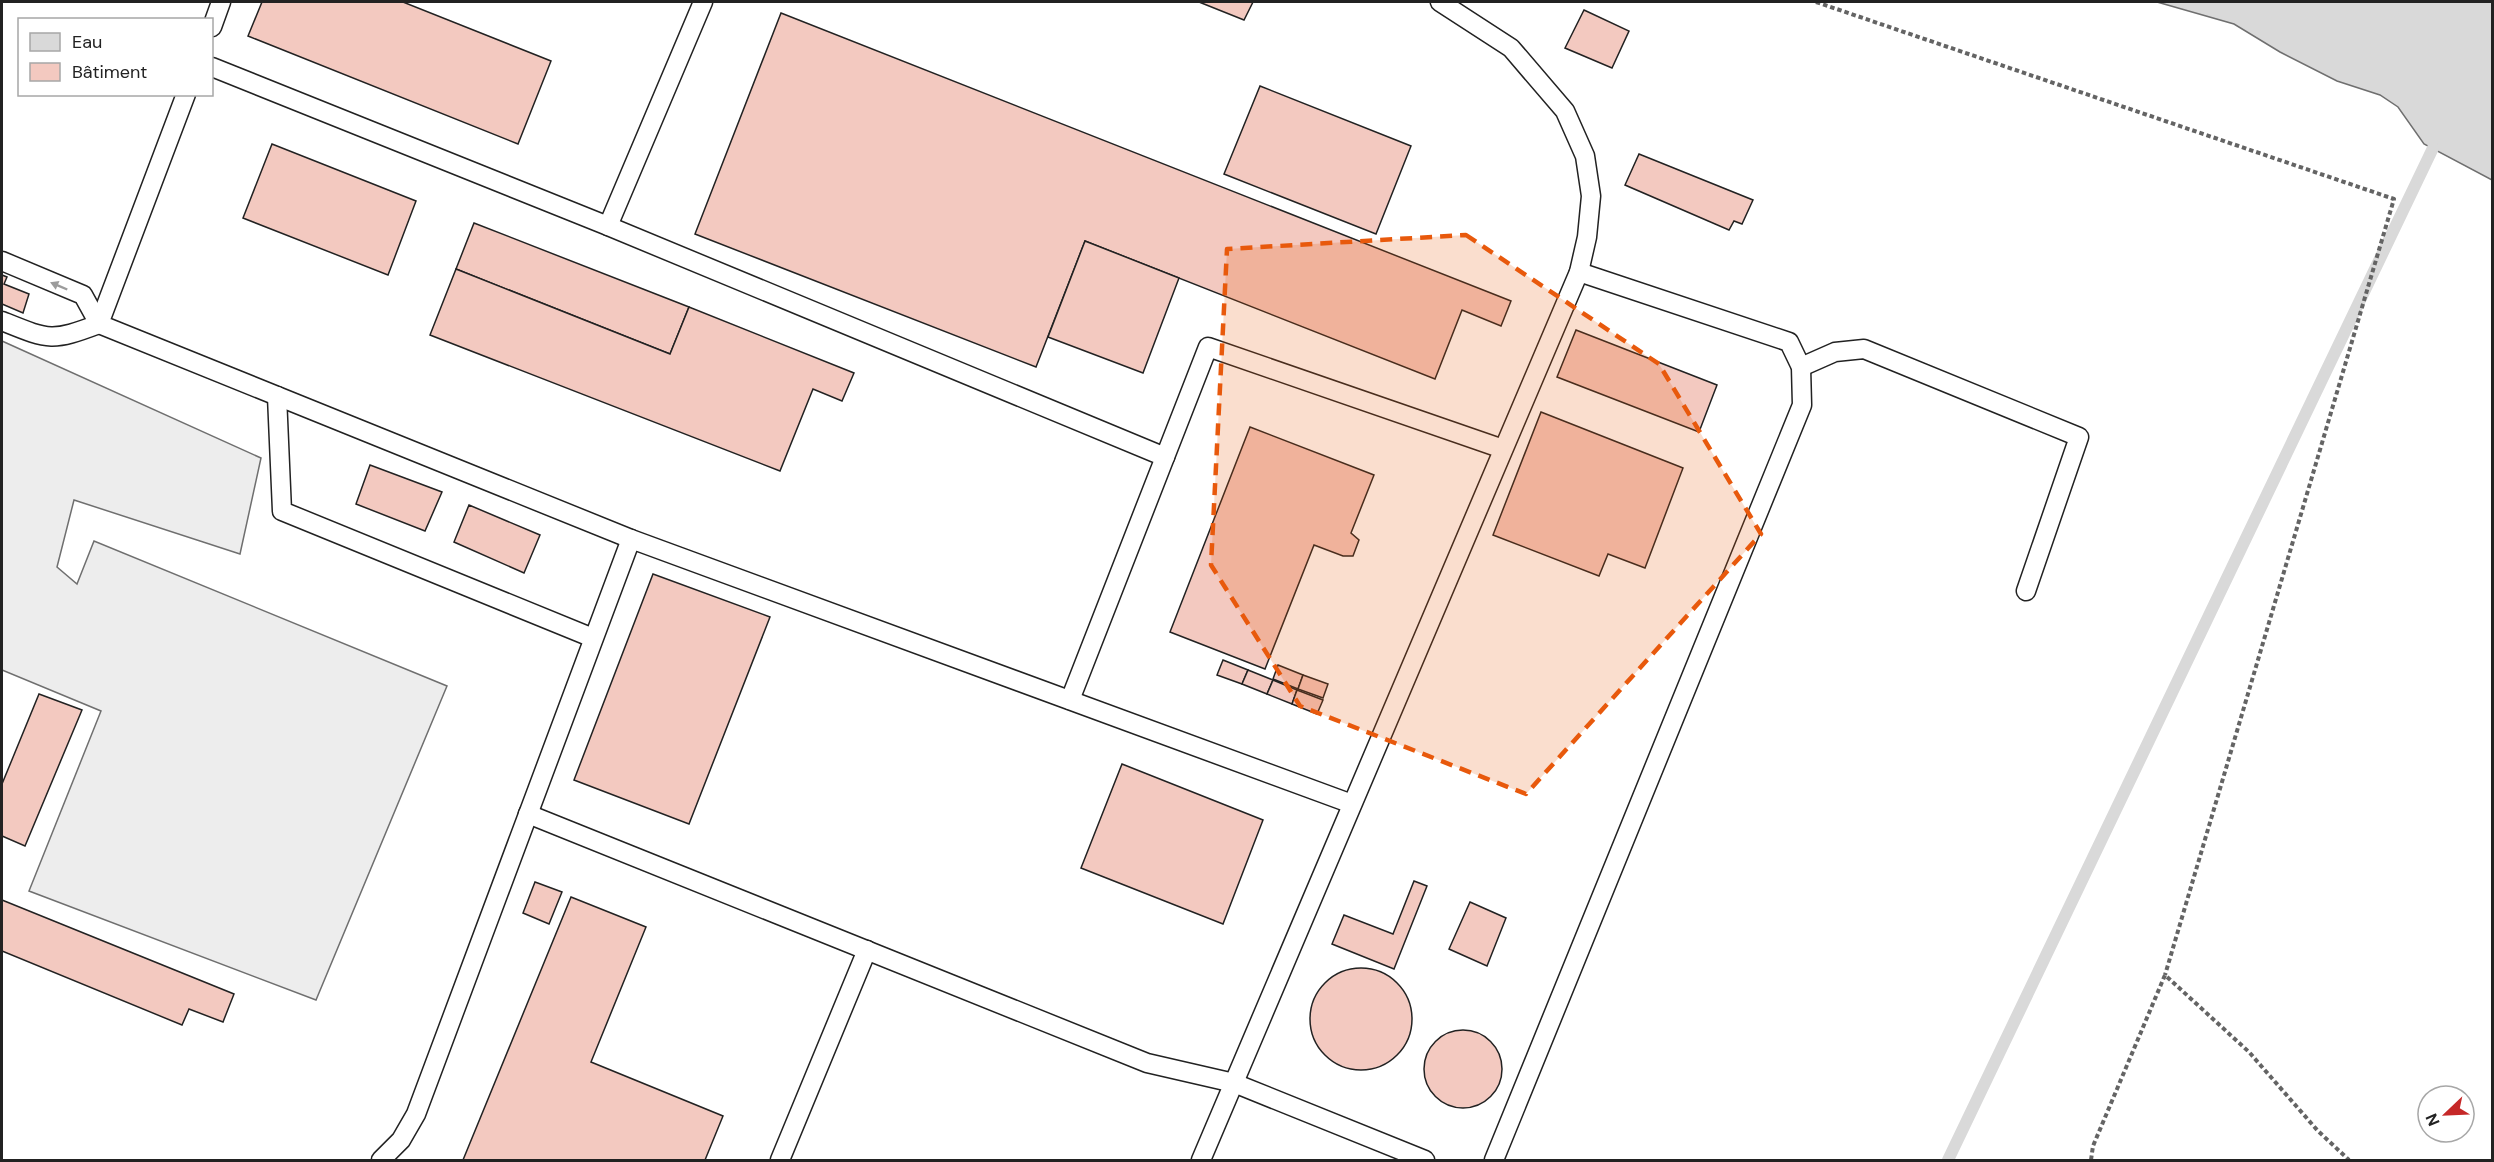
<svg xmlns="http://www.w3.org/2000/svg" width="2494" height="1162" font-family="'DM Sans',sans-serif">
  <rect width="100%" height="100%" fill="#fff"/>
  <!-- parking -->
  <path fill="#ededed" stroke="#6f6f6f" stroke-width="1.5" d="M2,341l259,117 -21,96 -166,-54 -17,67 20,17 17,-43 353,145 -131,314 -287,-109 72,-180 -99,-41z"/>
  <!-- water -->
  <path fill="#d9d9d9" stroke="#6f6f6f" stroke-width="1.5" d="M2157,2h335v178l-68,-36 -26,-37 -18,-12 -43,-14 -57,-29 -46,-28z"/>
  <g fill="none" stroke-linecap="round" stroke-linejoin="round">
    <!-- stream -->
    <path stroke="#d9d9d9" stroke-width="12" d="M1948,1160l485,-1012"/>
  </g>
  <!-- building -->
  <g fill="#f3c9c0" stroke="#222" stroke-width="1.5">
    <path d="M262,2h141l148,59 -33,83 -270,-108z"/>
    <path d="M1199,2h54l-9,18z"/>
    <path d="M1584,10l45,21 -17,37 -47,-20z"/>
    <path d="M781,13l730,288 -10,25 -39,-16 -27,69 -350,-138 -49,126 -341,-133z"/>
    <path d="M1260,86l151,60 -35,88 -152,-60z"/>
    <path d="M272,144l144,57 -28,74 -145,-57z"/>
    <path d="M1639,154l114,46 -11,24 -8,-3 -5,9 -104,-45z"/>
    <path d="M474,223l215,84 -19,47 -214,-85z"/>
    <path d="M1085,241l94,37 -36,95 -95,-36z"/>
    <path d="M456,269l214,85 19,-47 165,66 -12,28 -29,-12 -33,82 -350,-136z"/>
    <path d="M2,275l5,2 -3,7 25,10 -6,19 -21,-9z"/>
    <path d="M1576,330l141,55 -18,47 -142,-55z"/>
    <path d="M1541,412l142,56 -38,100 -37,-14 -9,22 -106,-41z"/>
    <path d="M1250,427l124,48 -23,58 8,7 -6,16h-10l-29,-11 -49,124 -95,-37z"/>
    <path d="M370,465l72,27 -17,39 -69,-27z"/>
    <path d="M469,505l71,30 -16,38 -70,-31z"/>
    <path d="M653,574l117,43 -81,207 -115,-44z"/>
    <path d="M1223,660l25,10 -6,14 -25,-9z"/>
    <path d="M1278,665l25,10 -5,14 -25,-10z"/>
    <path d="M1248,670l25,10 -6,14 -25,-10z"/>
    <path d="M1303,675l25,9 -5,14 -25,-9z"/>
    <path d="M1273,680l24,10 -5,14 -25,-10z"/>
    <path d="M1297,690l26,10 -6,14 -25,-10z"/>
    <path d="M39,694l43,16 -57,136 -23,-10v-52z"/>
    <path d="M1122,764l141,56 -40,104 -142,-56z"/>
    <path d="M1414,881l13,5 -33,83 -62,-25 12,-29 49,19z"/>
    <path d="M535,882l27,10 -13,32 -26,-11z"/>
    <path d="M571,897l75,30 -55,135 132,54 -18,44h-242z"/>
    <path d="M2,900l232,94 -11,28 -34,-13 -7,16 -180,-74z"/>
    <path d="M1470,902l36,16 -19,48 -38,-17z"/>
    <circle cx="1361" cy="1019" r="51"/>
    <circle cx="1463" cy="1069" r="39"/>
  </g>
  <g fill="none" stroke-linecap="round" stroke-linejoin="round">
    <defs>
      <g id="service">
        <path d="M212,27l9,-25"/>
        <path d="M212,67l396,159 95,-224"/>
        <path d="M186,94l-87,230 532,215"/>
        <path d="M608,226l557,231 -95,243"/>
        <path d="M2,261l81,34 16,29c-48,18 -50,16 -97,-3"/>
        <path d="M1801,367l34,-15 29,-3 215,88 -53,154"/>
        <path d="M277,396l5,115 311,127"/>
        <path d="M1165,457l43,-110 295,102"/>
        <path d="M528,814l619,249 87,20 191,77"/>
        <path d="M381,1160l20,-20 15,-26 215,-575 721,265"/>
        <path d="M780,1160l87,-210"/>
        <path d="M1201,1160l378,-888 8,-35 4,-41 -6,-40 -20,-45 -54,-63 -71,-46"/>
        <path d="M1494,1160l308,-755 -1,-38 -12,-25 -210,-70"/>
      </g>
    </defs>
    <!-- service casing -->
    <use href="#service" stroke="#222" stroke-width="21"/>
    <!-- path -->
    <g stroke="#646464" stroke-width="4" stroke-dasharray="4.5 3" stroke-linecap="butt">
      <path d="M1816,2l578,197 -229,776"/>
      <path d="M2091,1160l2,-14 72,-171 84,77 69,79 31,29"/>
    </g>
    <!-- service -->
    <use href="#service" stroke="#fff" stroke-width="18"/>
  </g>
  <!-- one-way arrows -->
  <defs><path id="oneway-solid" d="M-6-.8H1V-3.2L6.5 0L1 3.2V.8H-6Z" transform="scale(1.5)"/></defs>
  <use fill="#9c9c9c" href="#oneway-solid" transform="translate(59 286) rotate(-157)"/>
  <!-- marked area -->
  <path fill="#e8590c" fill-opacity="0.2" stroke="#e8590c" stroke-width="4.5" stroke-dasharray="12 8" stroke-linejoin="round" d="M1466,235l193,129 102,170 -235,260 -226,-88 -89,-141 16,-316z"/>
  <!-- border -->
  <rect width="2494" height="1162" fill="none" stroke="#222222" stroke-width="6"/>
  <!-- legend -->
  <rect x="18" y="18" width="195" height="78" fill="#ffffff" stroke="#a7a7a7" stroke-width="1.5"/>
  <rect x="30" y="33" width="30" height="18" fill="#d9d9d9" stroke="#a7a7a7" stroke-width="1.5"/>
  <text x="72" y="48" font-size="18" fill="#222222">Eau</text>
  <rect x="30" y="63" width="30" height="18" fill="#f3c9c0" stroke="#a7a7a7" stroke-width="1.5"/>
  <text x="72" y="78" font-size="18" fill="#222222">Bâtiment</text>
  <!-- north arrow -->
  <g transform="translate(2446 1114) rotate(247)"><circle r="28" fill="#ffffff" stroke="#a7a7a7" stroke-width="1.5"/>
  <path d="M0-4.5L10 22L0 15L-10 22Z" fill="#c62828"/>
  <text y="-9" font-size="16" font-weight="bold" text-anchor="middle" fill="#222222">N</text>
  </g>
</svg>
